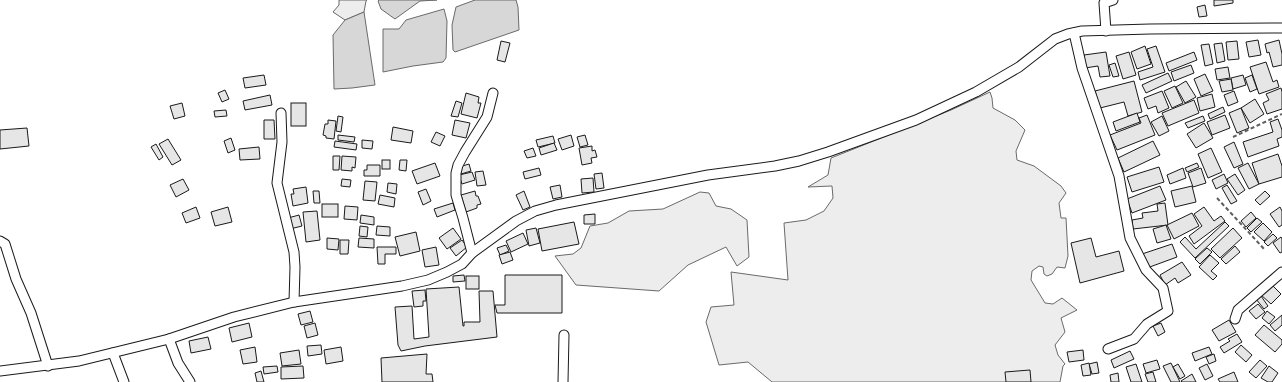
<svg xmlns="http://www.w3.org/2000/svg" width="1282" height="382" font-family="'Source Sans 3',sans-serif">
  <rect width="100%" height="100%" fill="#fff"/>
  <!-- built -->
  <g fill="#ededed" stroke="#6a6a6a">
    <path d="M339,0h28l-1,1 -2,11 -19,8 -12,-8 6,-7z"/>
    <path d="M990,92l2,6 1,10 22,12 10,10 -9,21 1,9 17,6 27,20 5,7 -7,10 2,15h5l2,38 -3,12 -8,-1 -5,7 -5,2 -3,-2 -1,-7 -4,-1 -7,5 -1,9 14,23 8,1 9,-6 15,12 -16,8 4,14 -10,13 3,10 7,9 -2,2 -3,16h-288l-24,-20 -29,3 -13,-43 5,-15 23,-2 -3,-33 57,8 -4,-57 22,-3 18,-9 9,-13 -1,-12 -24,1 20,-12 3,-17 120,-48z"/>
    <path d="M700,192l9,1 7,13 15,3 16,11 2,37 -12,9 -11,-19 -38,18 -29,26 -83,-6 -21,-29 18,-2 8,-6 9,-22 18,-3 21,-12 34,-2z"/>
  </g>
  <!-- water -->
  <g fill="#d7d7d7" stroke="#6a6a6a">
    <path d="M379,0h58l-17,1 -25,18 -14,-10 -3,-8z"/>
    <path d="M475,0h41l2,7 1,23 -64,22 -2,-2 -1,-25 4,-18z"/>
    <path d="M444,9l3,12 -1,37 -3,4 -30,4 -30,6v-43h16l7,-9z"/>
    <path d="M364,12l11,73 -23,3 -18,1 -1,-54 12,-15z"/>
  </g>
  <!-- building -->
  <g fill="#e6e6e6" stroke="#1a1a1a">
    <path d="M1214,0h19v3l-19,3z"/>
    <path d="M1205,5l2,11 -8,1 -2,-10z"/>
    <path d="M1258,40l3,15 -12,2 -3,-15z"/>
    <path d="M1279,40l3,14v11l-9,2 -4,-15 -2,1 -2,-9z"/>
    <path d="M501,41l9,2 -5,19 -8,-2z"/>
    <path d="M1237,41l2,18 -11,1 -2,-18z"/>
    <path d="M1222,43l3,18 -8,2 -3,-19z"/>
    <path d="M1209,44l4,20 -8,2 -4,-21z"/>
    <path d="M1145,46l6,18 -14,5 -6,-17z"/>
    <path d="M1156,46l9,26 -25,8 -2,-8 15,-5 -6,-18z"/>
    <path d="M1106,52l4,24 -10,1 -2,-11 -13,2 -1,-13z"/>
    <path d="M1129,52l7,23 -13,4 -7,-23z"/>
    <path d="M1194,52l3,8 -28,11 -3,-8z"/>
    <path d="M1266,62l7,20 4,-2 2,7 -20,7 -9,-27z"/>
    <path d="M1115,63l4,13 -6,1 -4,-12z"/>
    <path d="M1191,65l3,8 -20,8 -3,-9z"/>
    <path d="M1228,67l2,11 -13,2 -2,-11z"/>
    <path d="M1168,73l4,8 -26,12 -4,-8z"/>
    <path d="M1205,74l8,17 -12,5 -7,-17z"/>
    <path d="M264,75l2,10 -21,3 -2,-10z"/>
    <path d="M1243,75l3,10 -13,4 -2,-11z"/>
    <path d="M1252,75l5,14 -7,3 -5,-14z"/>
    <path d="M1231,79l2,11 -11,2 -3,-11z"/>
    <path d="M1134,81l8,31 -14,4 -4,-14 -24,6 -5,-17z"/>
    <path d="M1186,81l10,16 -11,6 -9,-16z"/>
    <path d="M1175,86l8,17 -11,5 -8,-17z"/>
    <path d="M1281,88l1,4v17l-15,5 -4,-11 6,-3 -3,-6z"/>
    <path d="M225,90l4,9 -7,3 -4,-9z"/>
    <path d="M1162,91l7,17 -11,5 -2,-7 -8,3 -4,-11z"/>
    <path d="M1234,91l4,11 -10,4 -4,-11z"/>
    <path d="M466,93l13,4 -1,6h3l-4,15 -16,-4z"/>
    <path d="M1212,94l3,13 -15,4 -3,-13z"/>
    <path d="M270,95l2,10 -27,5 -2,-9z"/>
    <path d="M1255,99l9,15 -14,9 -9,-15z"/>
    <path d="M1194,100l5,13 -31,13 -6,-13z"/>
    <path d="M456,101l6,2 -4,14 -7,-1z"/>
    <path d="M182,103l3,13 -11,3 -4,-13z"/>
    <rect x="291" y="103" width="15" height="23"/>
    <path d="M1223,107l2,5 -15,7 -2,-5z"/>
    <path d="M1241,108l8,20 -12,5 -8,-20z"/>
    <path d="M226,110l1,6 -12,1 -1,-6z"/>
    <path d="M1137,113l3,9 -24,9 -3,-9z"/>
    <path d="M1147,115l8,20 -38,15 -7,-15 31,-12 -2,-5z"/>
    <path d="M1225,115l5,13 -18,7 -5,-13z"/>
    <path d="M338,116l5,1 -2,15 -5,-1z"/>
    <path d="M1162,116l7,15 -10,5 -8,-14z"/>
    <path d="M1203,116l2,5 -17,7 -3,-5z"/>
    <path d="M1278,119l4,11v7l-5,2 2,7 -31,11 -5,-15 30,-10 -3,-10z"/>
    <path d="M264,120h10l1,19h-11z"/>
    <path d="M328,120l8,1 -2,18 -8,-1v-2l-3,-1 2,-11h3z"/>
    <path d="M455,120l15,3 -4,15 -14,-3z"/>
    <path d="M1204,123l9,15 -17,10 -9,-14z"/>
    <path d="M393,127l20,4 -2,12 -20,-3z"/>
    <path d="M27,128l2,18 -29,3v-19z"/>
    <path d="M436,132l9,4 -5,10 -9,-4z"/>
    <path d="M338,135l17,2 -1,5 -16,-2z"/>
    <path d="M571,135l3,11 -12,4 -4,-11z"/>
    <path d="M585,135l3,10 -8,2 -3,-10z"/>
    <path d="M553,136l2,7 -17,4 -2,-7z"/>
    <path d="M231,138l4,12 -7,3 -4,-12z"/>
    <path d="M168,139l13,21 -9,5 -13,-21z"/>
    <path d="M362,140l11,1 -1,8 -10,-1z"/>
    <path d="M335,141l22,3 -1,6 -22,-3z"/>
    <path d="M1153,141l7,14 -36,17 -6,-14z"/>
    <path d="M1234,142l9,22 -9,4 -10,-21z"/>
    <path d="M554,143l3,7 -16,5 -2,-7z"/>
    <path d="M156,144l7,13 -4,3 -8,-13z"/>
    <path d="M592,146v5l3,-1 2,7 -6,1 1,5 -10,2 -3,-17z"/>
    <path d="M259,147l1,12 -20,1 -1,-11z"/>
    <path d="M533,148l3,8 -9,2 -3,-7z"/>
    <path d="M1211,148l11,24 -14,6 -10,-24z"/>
    <path d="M1278,154l4,12v11l-23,7 -7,-21z"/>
    <path d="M333,156h7l-1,14h-6z"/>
    <path d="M342,156l14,1 -1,11 -3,-1v4l-11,-1z"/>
    <rect x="382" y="160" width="8" height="9"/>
    <path d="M400,160h7l-1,11 -7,-1z"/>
    <path d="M435,163l5,13 -23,8 -5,-13z"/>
    <path d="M1197,163l2,4 -12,5 -2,-4z"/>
    <path d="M1248,163l11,21 -10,5 -11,-21z"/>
    <path d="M469,164l2,7 -10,3 -2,-7z"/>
    <path d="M367,165h13v11h-16v-6h3z"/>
    <path d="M1159,167l5,15 -32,10 -5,-15z"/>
    <path d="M539,168l2,7 -16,4 -2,-7z"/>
    <path d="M1183,168l3,10 -16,6 -3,-9z"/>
    <path d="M1201,168l5,15 -13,4 -5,-14z"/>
    <path d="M483,171l3,14 -9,1 -2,-14z"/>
    <path d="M472,172l3,8 -13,4 -3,-9z"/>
    <path d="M602,173l2,15 -8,1 -2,-15z"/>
    <path d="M1224,174l4,9 -12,6 -4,-9z"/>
    <path d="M1235,174l10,16 -7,5 -11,-16z"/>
    <path d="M593,178l1,14 -12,1 -1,-14z"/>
    <path d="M183,179l6,11 -13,7 -6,-12z"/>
    <path d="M342,179l9,1 -1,7 -9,-1z"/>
    <path d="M365,181l12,1 -2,19 -12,-1z"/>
    <path d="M388,183l9,1 -1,10 -9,-2z"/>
    <path d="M560,185l2,12 -9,2 -3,-12z"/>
    <path d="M1227,185l10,16 -6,3 -9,-16z"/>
    <path d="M1160,186l6,14 -34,13 -5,-14z"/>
    <path d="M1192,186l4,16 -21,5 -4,-16z"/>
    <path d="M306,187l2,16 -15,3 -2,-12h3l-1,-5z"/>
    <path d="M426,189l5,12 -8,4 -5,-13z"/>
    <path d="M313,191h6l1,12h-6z"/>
    <path d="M475,191l1,5h2l3,8 -4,1v3l-11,4 -5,-17z"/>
    <path d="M524,191l6,16 -7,3 -7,-15z"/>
    <path d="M1265,191l5,5 -10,9 -5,-5z"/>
    <path d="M380,195l15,3 -1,9 -16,-3z"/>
    <path d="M453,203l2,7 -18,7 -3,-8z"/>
    <path d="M1165,203l3,22 -35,4 -1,-9 11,-2 -1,-5 16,-2 -1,-7z"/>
    <rect x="322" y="204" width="16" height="13"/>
    <path d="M345,206l13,1 -1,13 -13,-1z"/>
    <path d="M196,207l4,11 -14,5 -4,-10z"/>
    <path d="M228,207l4,15 -17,4 -4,-14z"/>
    <path d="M1204,207l10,14 7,-5 4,5 -31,23 -5,-8 13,-10 -8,-12z"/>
    <path d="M1280,207l2,4v14l-3,2 -9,-13z"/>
    <path d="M317,211l3,29 -14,2 -3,-30z"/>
    <path d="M1251,212l5,6 -10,9 -5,-6z"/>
    <path d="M1192,213l7,13 -25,13 -7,-14z"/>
    <path d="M595,214v10h-11v-9z"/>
    <path d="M299,215l3,11 -12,3 -2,-11z"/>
    <path d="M361,215l13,2v8l-14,-2z"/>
    <path d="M1257,218l5,4 -11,10 -4,-4z"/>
    <path d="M574,222l5,22 -37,7 -4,-22z"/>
    <path d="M1225,222l4,4 -34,32 -15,-16 5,-5 11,12z"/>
    <path d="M1263,223l9,9 -8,9 -10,-9z"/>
    <path d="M1166,225l5,14 -14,4 -4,-14z"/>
    <path d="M360,226l8,1 -1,10 -8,-1z"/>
    <path d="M377,226l13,1v9l-14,-1z"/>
    <path d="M453,228l8,11 -14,10 -8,-11z"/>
    <path d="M536,228l4,15 -11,3 -3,-16z"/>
    <path d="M1233,228l9,10 -22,20 -9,-9z"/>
    <path d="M416,232l4,19 -20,5 -5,-19z"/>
    <path d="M523,233l5,11 -17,8 -5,-11z"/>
    <path d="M1273,234l4,4 -9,8 -4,-4z"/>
    <path d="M1281,237l1,2v13l-2,1 -7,-10z"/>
    <path d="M327,238l12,1 -1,11 -11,-1z"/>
    <path d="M359,238l15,1v9l-16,-1z"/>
    <path d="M1091,238l5,19 23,-6 5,20 -44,12 -9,-40z"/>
    <path d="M340,240h9l-1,14h-8z"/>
    <path d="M462,240l5,7 -11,9 -6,-8z"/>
    <path d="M1172,244l5,13 -30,11 -5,-14z"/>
    <path d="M506,245l3,6 -9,4 -3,-7z"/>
    <path d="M1235,246l5,6 -14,12 -5,-5z"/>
    <path d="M377,247h19v7h-11v10h-7z"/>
    <path d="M436,247l3,18 -14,2 -3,-17z"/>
    <path d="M1207,248l5,4 -12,12 -5,-5z"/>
    <path d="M510,252l3,8 -11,4 -3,-9z"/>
    <path d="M1210,255l9,8 -8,8 6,5 -4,4 -14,-13z"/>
    <path d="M1182,262l9,13 -13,8 -3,-5 -10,7 -5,-10z"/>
    <path d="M464,275l1,6 -12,1v-6z"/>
    <path d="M505,275h57v38h-65l-2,-8h10z"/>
    <rect x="466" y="276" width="13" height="13"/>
    <path d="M1270,283l11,11 -10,10 -11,-10z"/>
    <path d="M459,287l4,39h1v-4h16l-1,-31h14l4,46 -72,9 -24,5 -3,-6 -3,-38 17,-1 2,33 15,-2 -3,-48z"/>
    <path d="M425,290l1,11h-3v5l-9,1 -2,-16z"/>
    <path d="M1261,296l7,10 -4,3 -8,-10z"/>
    <path d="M1258,304l7,8 -9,7 -7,-8z"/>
    <path d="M310,311l3,11 -12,3 -3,-11z"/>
    <path d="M1267,311l8,6 -6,7 -7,-6z"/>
    <path d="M1282,315v10l-7,6 -5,-6z"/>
    <path d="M1229,320l7,12 -17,9 -7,-11z"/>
    <path d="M249,323l3,14 -20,5 -3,-14z"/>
    <path d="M315,323l3,12 -11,3 -3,-12z"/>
    <path d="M1161,323l4,9 -7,4 -5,-10z"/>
    <path d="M1264,325l18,15v4l-7,8 -20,-17z"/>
    <path d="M1237,334l5,8 -18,11 -4,-6 10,-6 -2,-2z"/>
    <path d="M208,337l3,12 -20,4 -2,-12z"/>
    <path d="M321,345l1,9 -14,2 -1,-10z"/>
    <path d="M1241,345l11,10 -6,7 -11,-10z"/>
    <path d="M255,347l2,15 -14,2 -3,-14z"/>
    <path d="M341,347l2,14 -17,3 -2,-14z"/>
    <path d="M1209,347l3,7 -17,7 -3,-8z"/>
    <path d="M299,350l2,14 -19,2 -2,-13z"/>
    <path d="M1083,350l1,10 -15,2 -2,-10z"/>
    <path d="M1130,351l4,8 -20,9 -3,-8z"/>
    <path d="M427,354l-1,20h6l1,8h-51l-1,-24z"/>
    <path d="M1214,354l2,7 -7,3 -3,-7z"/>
    <path d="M1157,360l3,9 -14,4 -3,-9z"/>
    <path d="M1260,360l7,6 -11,12 -7,-6z"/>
    <path d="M1097,362l2,11 -7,1 -3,-10z"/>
    <path d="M1089,363l2,12 -8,1 -2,-11z"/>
    <path d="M1171,363l9,19h-9l-8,-16z"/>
    <path d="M1136,364l6,18h-11l-5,-15z"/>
    <path d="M1178,364l7,12 -5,3 -7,-12z"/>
    <path d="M1207,364l6,12 -8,4 -6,-12z"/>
    <path d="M277,366l1,6 -14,2 -1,-7z"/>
    <path d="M303,366l1,12 -23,1v-12z"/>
    <path d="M1269,366l9,7 -6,9h-4l-7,-4z"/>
    <path d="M1030,370l1,12h-25l-1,-10z"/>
    <path d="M261,371l3,11h-7l-2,-9z"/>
    <path d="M1153,372l3,10h-8l-3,-8z"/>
    <path d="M1234,372l4,10h-18l-2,-3z"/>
    <path d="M1118,373l1,9h-8l-1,-7z"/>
    <path d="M1192,374l4,8h-14l-1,-1z"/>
  </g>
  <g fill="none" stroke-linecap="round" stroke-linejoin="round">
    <defs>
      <g id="street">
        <path d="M1106,31l-2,-28 9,-3"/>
        <path d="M1074,33l8,35 37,108 11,62 16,32 17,18 5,23 -21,13 -13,15 -26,10"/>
        <path d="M281,113l1,29 -5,41 17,69 1,15 -1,35"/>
        <path d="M0,241l5,3 11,35 15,34 17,53"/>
        <path d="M472,253l-9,-35 -7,-23v-22l2,-8 7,-13 22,-35 6,-24"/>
        <path d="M1235,319l3,-9 44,-38"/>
        <path d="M169,339l9,24 12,19"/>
        <path d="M113,353l11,29"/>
        <path d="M0,371l79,-10 90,-22 65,-22 60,-15 108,-16 26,-6 19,-8 15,-8 10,-11 44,-32 19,-10 21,-6 152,-30 67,-9 24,-5 29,-9 88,-32 60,-28 43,-25 36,-28 13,-5 14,-3 68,-2 132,-1"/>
        <path d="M563,382l1,-47"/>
      </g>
    </defs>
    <!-- street casing -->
    <use href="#street" stroke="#1a1a1a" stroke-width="11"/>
    <!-- path -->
    <g stroke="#5f5f5f" stroke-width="2" stroke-dasharray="4 2.5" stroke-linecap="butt">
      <path d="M1233,137l49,-23"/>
      <path d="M1217,198l48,52"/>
    </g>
    <!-- street -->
    <use href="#street" stroke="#fff" stroke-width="9"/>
  </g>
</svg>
